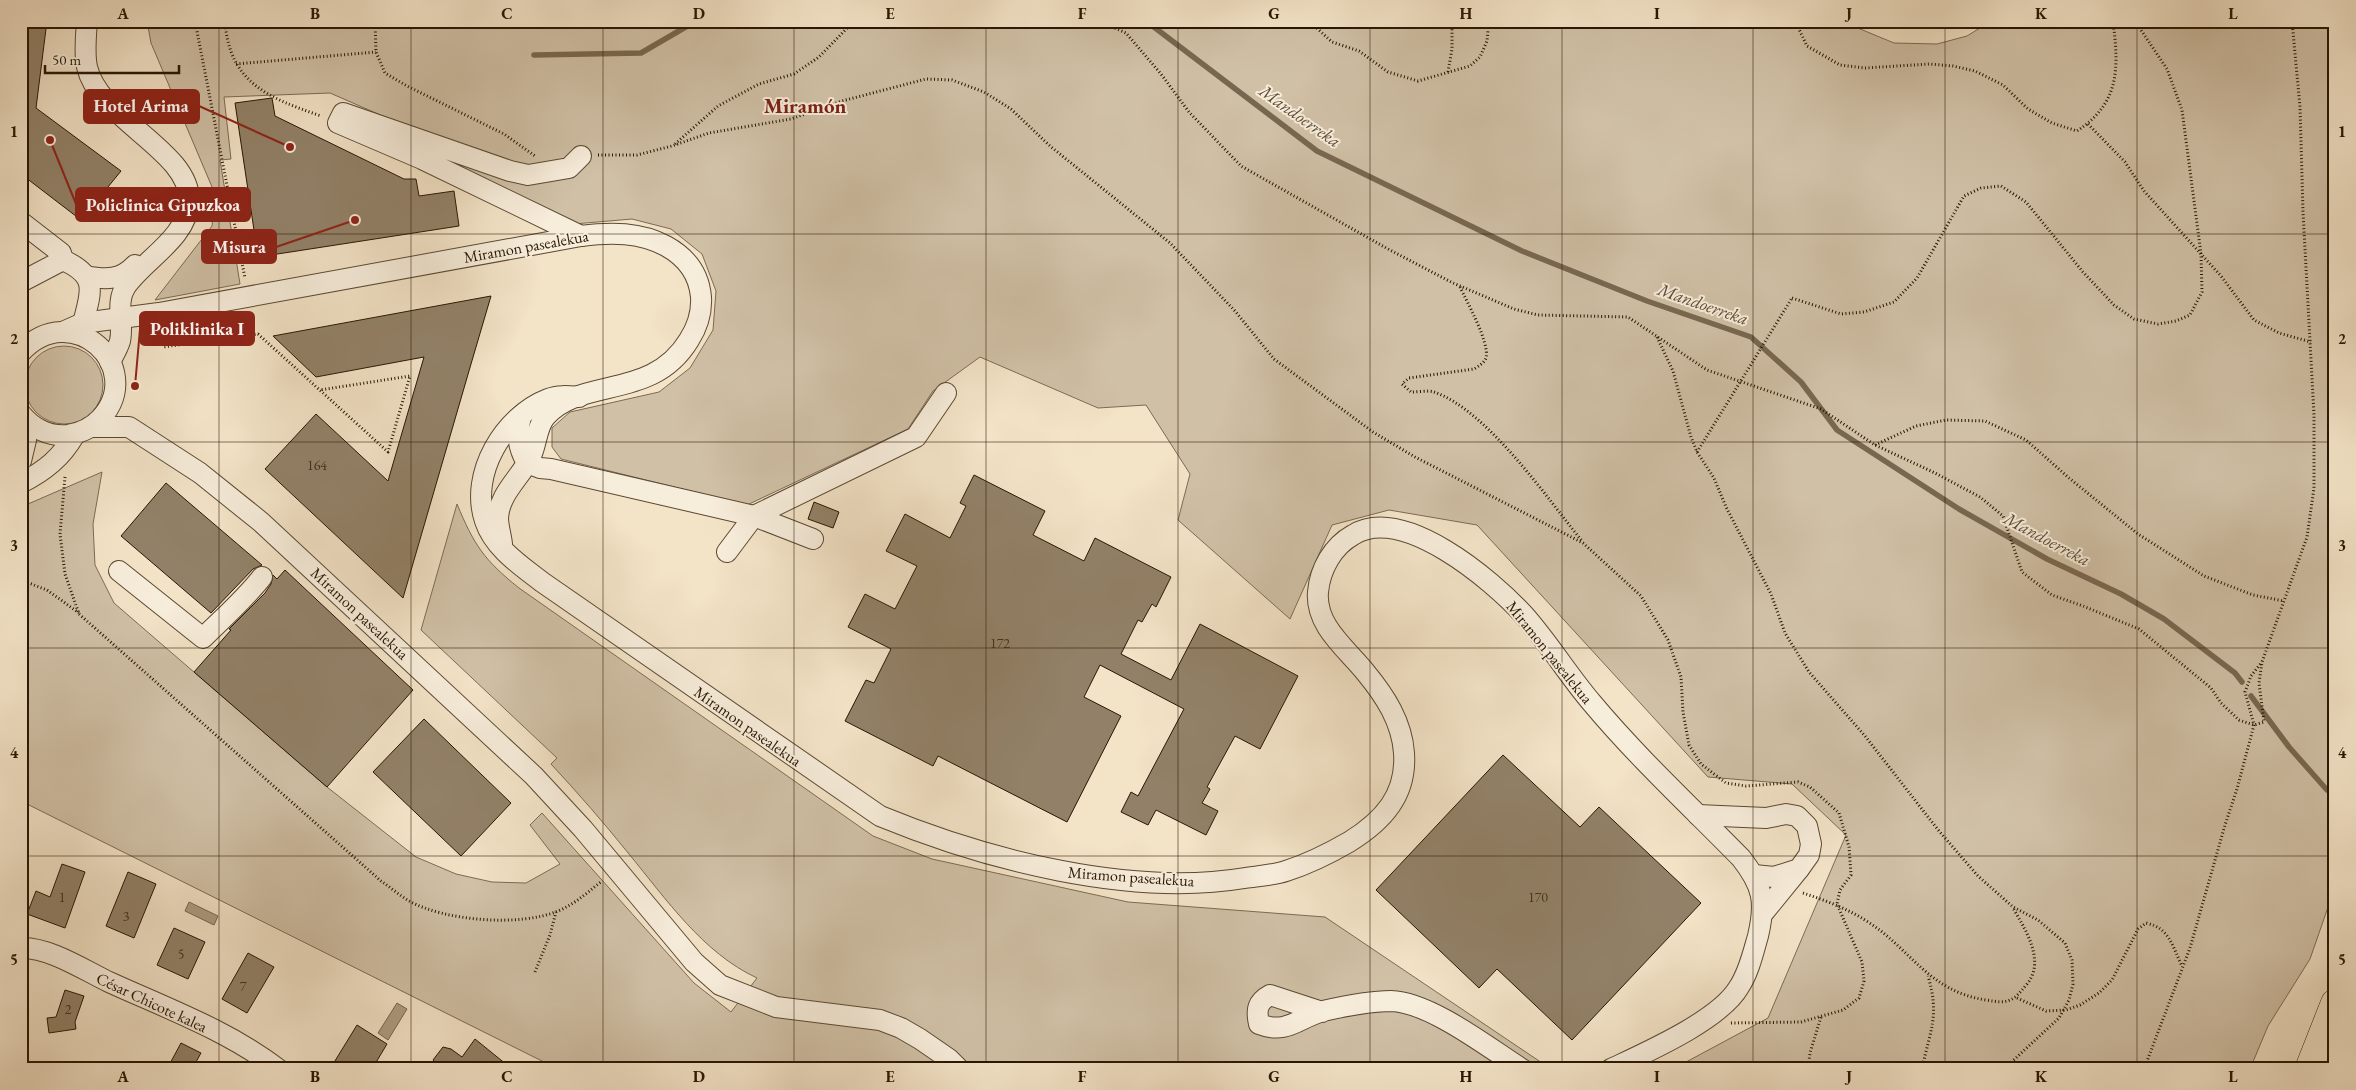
<svg xmlns="http://www.w3.org/2000/svg" width="2356" height="1090" font-family="'EB Garamond',serif">
  <rect width="100%" height="100%" fill="#f3e3c7"/>
  <filter id="stains"><feTurbulence type="fractalNoise" baseFrequency=".004" numOctaves="4"/><feColorMatrix values="0 0 0 0 .2 0 0 0 0 .09 0 0 0 0 .02 0 0 0 .5 -.17"/></filter>
  <radialGradient id="worn" r=".72"><stop offset=".6" stop-color="#630" stop-opacity="0"/><stop offset="1" stop-color="#630" stop-opacity=".3"/></radialGradient>
  <!-- green -->
  <g fill="#d0c0a6" stroke="#7c6b54">
    <path d="M147,21h1701l5,5 41,17 43,1 30,-8 24,-15h344v866l-25,72 -42,67 -18,43h-577l95,-51 78,-183 -54,-51 -84,-7 -231,-252 -88,-15 -57,15 -42,94 -112,-99 12,-46 -44,-69 -48,3 -118,-51 -47,34 -25,38 -161,76 -186,-46 -9,-12v-19l18,-16 89,-20 31,-24 23,-38 3,-39 -14,-37 -31,-25 -39,-10 -58,5 -120,-56 -21,-30 -103,-45 -106,4 7,62 -11,1 20,124 -85,16 57,-74 3,-32 -64,-151z"/>
    <circle cx="64" cy="385" r="39"/>
    <path d="M102,472l-9,52 2,41 19,38 213,184 89,70 40,17 36,8 34,1 34,-19 -30,-39 12,-12 152,170 37,29 26,-34c-54,-25 -91,-79 -128,-124 -25,-31 -51,-61 -78,-90l6,-6 -136,-128 36,-126c17,41 27,56 62,84l354,248 59,23 196,43 197,15 226,152h-993l-537,-268v-294z"/>
  </g>
  <!-- water -->
  <g fill="#ae9d84" stroke="#786750">
    <path d="M189,902l29,14 -4,9 -29,-14z"/>
    <path d="M397,1003l10,6 -19,31 -10,-7z"/>
  </g>
  <g fill="none" stroke-linecap="round" stroke-linejoin="round">
    <!-- stream -->
    <g stroke="#786750" stroke-width="5.5">
      <path d="M1146,21l171,130 205,100 125,50 104,36 50,45 36,48 122,79 88,50 74,35 43,25 71,54 7,9"/>
      <path d="M534,55l107,-2 55,-32"/>
      <path d="M2251,696l38,51 38,43 8,5"/>
    </g>
  </g>
  <!-- building -->
  <g fill="#928168" stroke="#281602">
    <path d="M21,21h26l-11,87 85,63 -40,49 -60,-46z"/>
    <path d="M272,98l3,18 129,63h12l3,17 35,-5 5,35 -201,31 -23,-154z"/>
    <path d="M491,296l-20,68 -68,234 -138,-129 51,-55 72,67 36,-124 -108,20 -43,-41z"/>
    <path d="M974,475l71,36 -12,24 51,26 11,-23 76,39 -15,30 -4,-3 -10,18 -4,-2 -17,34 50,26 29,-56 98,52 -38,73 -25,-13 -28,51 3,2 -8,14 16,8 -12,24 -50,-25 -8,15 -27,-13 10,-20 7,4 46,-87 -84,-44 -16,32 37,19 -54,106 -129,-66 -5,10 -88,-45 21,-41 8,3 17,-34 -43,-22 17,-33 30,15 22,-43 -31,-15 19,-37 45,24 16,-32 -6,-3z"/>
    <path d="M166,483l96,82 -9,4 -42,44 -90,-77z"/>
    <path d="M814,502l25,10 -6,16 -25,-9z"/>
    <path d="M285,570l128,120 -86,97 -133,-115 37,-42 -2,-1 36,-36 6,-9 2,-9 4,4z"/>
    <path d="M424,719l87,84 -50,53 -88,-84z"/>
    <path d="M1503,755l77,72 19,-20 102,96 -129,137 -75,-71 -18,19 -103,-98z"/>
    <path d="M62,864l23,8 -20,56 -38,-14 9,-23 14,6z"/>
    <path d="M128,872l28,12 -22,54 -28,-12z"/>
    <path d="M174,928l31,14 -17,37 -31,-14z"/>
    <path d="M248,953l26,14 -27,46 -25,-14z"/>
    <path d="M65,990l19,6 -9,26 1,7 -27,4 -2,-15 9,-1z"/>
    <path d="M357,1025l30,19 -15,25h-42z"/>
    <path d="M475,1039l37,30h-69l-10,-9 10,-13 8,2 11,8z"/>
    <path d="M181,1043l20,10 -9,16h-25z"/>
  </g>
  <g fill="none" stroke-linecap="round" stroke-linejoin="round">
    <defs>
      <g id="minor">
        <path d="M87,21c-1,14 -3,32 0,46 12,53 105,84 102,135 -2,36 -44,57 -63,84 -11,16 -2,37 -6,55 -2,7 -7,15 -10,21"/>
        <path d="M581,156l-12,12 -41,7 -18,-4 -167,-58 -5,10 84,36 159,77"/>
        <path d="M21,222l40,31 2,7"/>
        <path d="M86,276c20,4 35,4 49,-11"/>
        <path d="M21,282l42,-22c36,16 28,32 20,63"/>
        <path d="M65,331l18,-8 76,-10 422,-77c30,-4 59,-4 85,10 20,11 33,28 35,51 1,16 -3,29 -12,43 -37,61 -106,36 -143,76 -10,11 -9,29 -16,42 -10,20 -31,36 -32,60 0,8 3,17 4,26"/>
        <path d="M21,352c51,-55 126,15 80,66 -9,10 -20,15 -33,17 -19,2 -36,-7 -47,-21"/>
        <path d="M579,397c-11,-1 -21,-2 -31,2 -44,17 -79,75 -63,122 9,27 35,44 57,61l338,234c107,44 250,81 365,62 14,-2 29,-3 41,-7 22,-7 44,-18 63,-29 34,-21 58,-47 55,-89 -2,-31 -19,-57 -38,-80 -19,-24 -51,-47 -48,-81 2,-23 15,-46 35,-57 50,-31 139,45 171,80 25,28 44,60 68,88 46,55 99,104 149,155 22,28 25,44 17,78 -5,17 -9,36 -19,51 -19,33 -92,65 -128,82"/>
        <path d="M521,416c-4,19 -4,30 6,47"/>
        <path d="M90,427h39l71,46 61,49 273,254 49,53 111,133 26,23 56,22 104,13 21,8 19,11 29,20 10,10"/>
        <path d="M21,461l5,-21v-20"/>
        <path d="M527,463l13,5 11,1 203,47 59,23"/>
        <path d="M21,483c24,-12 41,-26 54,-49"/>
        <path d="M727,552l27,-36 162,-79 30,-44"/>
        <path d="M119,571l84,67c20,-20 42,-39 59,-61"/>
        <path d="M1698,815l68,3 20,-4 11,2 10,10 4,18 -2,11 -10,14 -25,8 -20,-2"/>
        <path d="M1764,912l35,-43"/>
        <path d="M21,948c28,-1 63,22 88,34 57,26 120,49 169,87"/>
        <path d="M1322,1012l-52,-17c-13,7 -14,15 -11,29 28,11 39,-6 64,-13 22,-5 46,-10 68,-10 39,1 98,47 131,68"/>
      </g>
      <path id="highway" d="M2309,1069l26,-66"/>
    </defs>
    <!-- minor casing -->
    <use href="#minor" stroke="#5b4933" stroke-width="22"/>
    <!-- highway casing -->
    <use href="#highway" stroke="#281602" stroke-width="29"/>
    <!-- path -->
    <g stroke="#281602" stroke-width="3" stroke-dasharray="1 2.5" stroke-linecap="butt">
      <path d="M195,21l50,257"/>
      <path d="M225,21c4,62 44,77 96,95"/>
      <path d="M375,21l1,31 9,21 22,13 97,48 31,22"/>
      <path d="M1099,21l27,12 35,41 28,38 52,54 147,83 65,34 61,26 24,6 90,2 79,53 114,39 54,36 60,28 45,24 23,19 19,56 30,23 31,11 56,23 72,59 10,15 18,17 15,5 10,-3 -5,-39 3,-21 45,-125 7,-49v-73l-11,-203 -3,-105 -8,-86"/>
      <path d="M1309,21l23,21 27,9 29,21 30,9 52,-15 10,-9 7,-16 2,-20"/>
      <path d="M1795,21l12,25 33,19 25,3 64,-4 24,2 22,5 28,14 25,24 24,14 25,8c43,-28 42,-63 36,-110"/>
      <path d="M236,64l140,-12"/>
      <path d="M1448,72l4,-23v-28"/>
      <path d="M2088,124l37,38 19,29 77,85 33,44 25,13 32,9"/>
      <path d="M675,144l43,-38 41,-22 35,-10 25,-17 35,-36"/>
      <path d="M598,155h39l35,-9 37,-13 82,-14 51,-18 84,-22 26,1 32,12 27,17 39,37 120,97 65,68 39,48 99,73 42,25 168,86 58,53 27,44 13,37 2,35 6,33 12,19 25,19 20,3 52,-4 12,5 29,26 10,34 2,28 -11,15 -3,14 25,58 2,19 -5,17 -16,12 -42,12 -71,1"/>
      <path d="M1460,287c7,15 30,56 26,71 -2,5 -7,8 -12,11l-65,9 -7,6 9,8c7,0 17,-2 23,0 53,18 113,106 148,149"/>
      <path d="M1792,298l49,16 23,-2 30,-10 23,-24 47,-82 17,-8 20,-2 25,16 57,70 31,33 20,14 24,5 18,-3 14,-6 12,-23 -1,-38 -19,-144 -15,-41 -32,-48"/>
      <path d="M161,331l2,16 95,-13 130,118 22,-76 -90,14"/>
      <path d="M1657,337l16,34 18,66 6,15 17,26 12,29 45,87 14,39 24,39 56,64 74,95 39,45 35,31 25,13 27,23 7,17 1,24 -4,16 -10,18 -55,51"/>
      <path d="M1875,445l41,-19 30,-6 39,1 41,19 43,38 69,56 66,42 49,19 31,6"/>
      <path d="M65,477l-5,57 5,40 14,40 302,267c9,6 18,14 28,20 36,20 111,26 149,10 17,-7 30,-19 44,-30"/>
      <path d="M21,580l26,10 32,23"/>
      <path d="M1803,893c21,7 43,15 62,27 46,28 62,71 121,80 22,4 27,2 41,-16 19,-23 -2,-55 -14,-76"/>
      <path d="M535,972l15,-37 6,-23"/>
      <path d="M2017,998l29,13 20,-1 14,-5 19,-12 13,-13 26,-51 8,-6c24,5 26,23 36,43"/>
      <path d="M1808,1069l2,-16 11,-36"/>
      <path d="M1922,1069c8,-39 18,-53 6,-93"/>
      <path d="M2144,1069l46,-121 35,-123 12,-36 17,-64 -9,-33 6,-16 11,-14"/>
    </g>
    <!-- minor -->
    <use href="#minor" stroke="#f7eddb" stroke-width="20"/>
    <!-- highway -->
    <use href="#highway" stroke="#f3e3c7" stroke-width="28"/>
    <!-- path-bridge -->
    <path stroke="#281602" stroke-width="3" stroke-dasharray="1 2.5" stroke-linecap="butt" d="M1697,452l95,-154"/>
  </g>
  <!-- grid -->
  <path fill="none" stroke="#281602" stroke-width="1" stroke-opacity="0.55" d="M219,21v1048M411,21v1048M603,21v1048M794,21v1048M986,21v1048M1178,21v1048M1370,21v1048M1562,21v1048M1753,21v1048M1945,21v1048M2137,21v1048M21,234h2314M21,442h2314M21,648h2314M21,856h2314"/>
  <g text-anchor="middle" stroke-width="4" stroke-linejoin="round" paint-order="stroke">
    <!-- number labels -->
    <g font-size="14" fill="#42311c">
      <text x="317" y="470">164</text>
      <text x="1000" y="648">172</text>
      <text x="62" y="902">1</text>
      <text x="1538" y="902">170</text>
      <text x="126" y="921">3</text>
      <text x="181" y="959">5</text>
      <text x="243" y="991">7</text>
      <text x="68" y="1014">2</text>
    </g>
    <!-- street labels -->
    <g font-size="16" fill="#281602" stroke="#f7eddb">
      <text transform="translate(526 246) rotate(-10)" y="6">Miramon pasealekua</text>
      <text transform="translate(360 613) rotate(43)" y="6">Miramon pasealekua</text>
      <text transform="translate(1550 652) rotate(51)" y="6">Miramon pasealekua</text>
      <text transform="translate(748 726) rotate(35)" y="6">Miramon pasealekua</text>
      <text transform="translate(1131 876) rotate(4)" y="6">Miramon pasealekua</text>
      <text transform="translate(152 1002) rotate(25)" y="6">César Chicote kalea</text>
    </g>
    <!-- water labels -->
    <g font-size="18" font-style="italic" fill="#5e4c36" stroke="#f7eddb">
      <text transform="translate(1300 116) rotate(35)" y="6">Mandoerreka</text>
      <text transform="translate(1703 304) rotate(19)" y="6">Mandoerreka</text>
      <text transform="translate(2047 539) rotate(28)" y="6">Mandoerreka</text>
    </g>
    <!-- district labels -->
    <g font-size="21" font-weight="bold" fill="#7a1f14" stroke="#f7eddb">
      <text x="805" y="113">Miramón</text>
    </g>
  </g>
  <!-- callouts -->
  <path fill="none" stroke="#8f2418" stroke-width="2" d="M290 147L199 106M50 140L76 204M355 220L276 247M135 386L140 329"/>
  <g fill="#8f2418" stroke="#f7eddb" stroke-width="2">
    <circle cx="290" cy="147" r="5"/>
    <circle cx="50" cy="140" r="5"/>
    <circle cx="355" cy="220" r="5"/>
    <circle cx="135" cy="386" r="5"/>
  </g>
  <g fill="#8f2418" stroke="#8f2418" stroke-width="2">
    <rect x="84" y="90" width="115" height="33" rx="5"/>
    <rect x="76" y="188" width="174" height="33" rx="5"/>
    <rect x="202" y="230" width="74" height="33" rx="5"/>
    <rect x="140" y="312" width="114" height="33" rx="5"/>
  </g>
  <g font-size="18" text-anchor="middle" font-weight="bold" fill="#fff">
    <text x="141" y="112">Hotel Arima</text>
    <text x="163" y="211">Policlinica Gipuzkoa</text>
    <text x="239" y="253">Misura</text>
    <text x="197" y="335">Poliklinika I</text>
  </g>
  <!-- margin -->
  <rect width="2356" height="1090" fill="none" stroke="#f3e3c7" stroke-width="55"/>
  <!-- scale -->
  <path d="M45 65v8h134v-8" fill="none" stroke="#281602" stroke-width="2.5"/>
  <text x="52" y="65" font-size="15" fill="#281602" stroke="#f7eddb" stroke-width="4" paint-order="stroke">50 m</text>
  <rect x="28" y="28" width="2300" height="1034" fill="none" stroke="#281602" stroke-width="2"/>
  <g font-size="16" text-anchor="middle" font-weight="bold" fill="#281602">
    <text x="123" y="19">A</text>
    <text x="315" y="19">B</text>
    <text x="507" y="19">C</text>
    <text x="699" y="19">D</text>
    <text x="890" y="19">E</text>
    <text x="1082" y="19">F</text>
    <text x="1274" y="19">G</text>
    <text x="1466" y="19">H</text>
    <text x="1657" y="19">I</text>
    <text x="1849" y="19">J</text>
    <text x="2041" y="19">K</text>
    <text x="2233" y="19">L</text>
    <text x="14" y="137">1</text>
    <text x="2342" y="137">1</text>
    <text x="14" y="344">2</text>
    <text x="2342" y="344">2</text>
    <text x="14" y="551">3</text>
    <text x="2342" y="551">3</text>
    <text x="14" y="758">4</text>
    <text x="2342" y="758">4</text>
    <text x="14" y="965">5</text>
    <text x="2342" y="965">5</text>
    <text x="123" y="1082">A</text>
    <text x="315" y="1082">B</text>
    <text x="507" y="1082">C</text>
    <text x="699" y="1082">D</text>
    <text x="890" y="1082">E</text>
    <text x="1082" y="1082">F</text>
    <text x="1274" y="1082">G</text>
    <text x="1466" y="1082">H</text>
    <text x="1657" y="1082">I</text>
    <text x="1849" y="1082">J</text>
    <text x="2041" y="1082">K</text>
    <text x="2233" y="1082">L</text>
  </g>
  <rect width="100%" height="100%" filter="url(#stains)"/>
  <rect width="100%" height="100%" fill="url(#worn)"/>
</svg>
